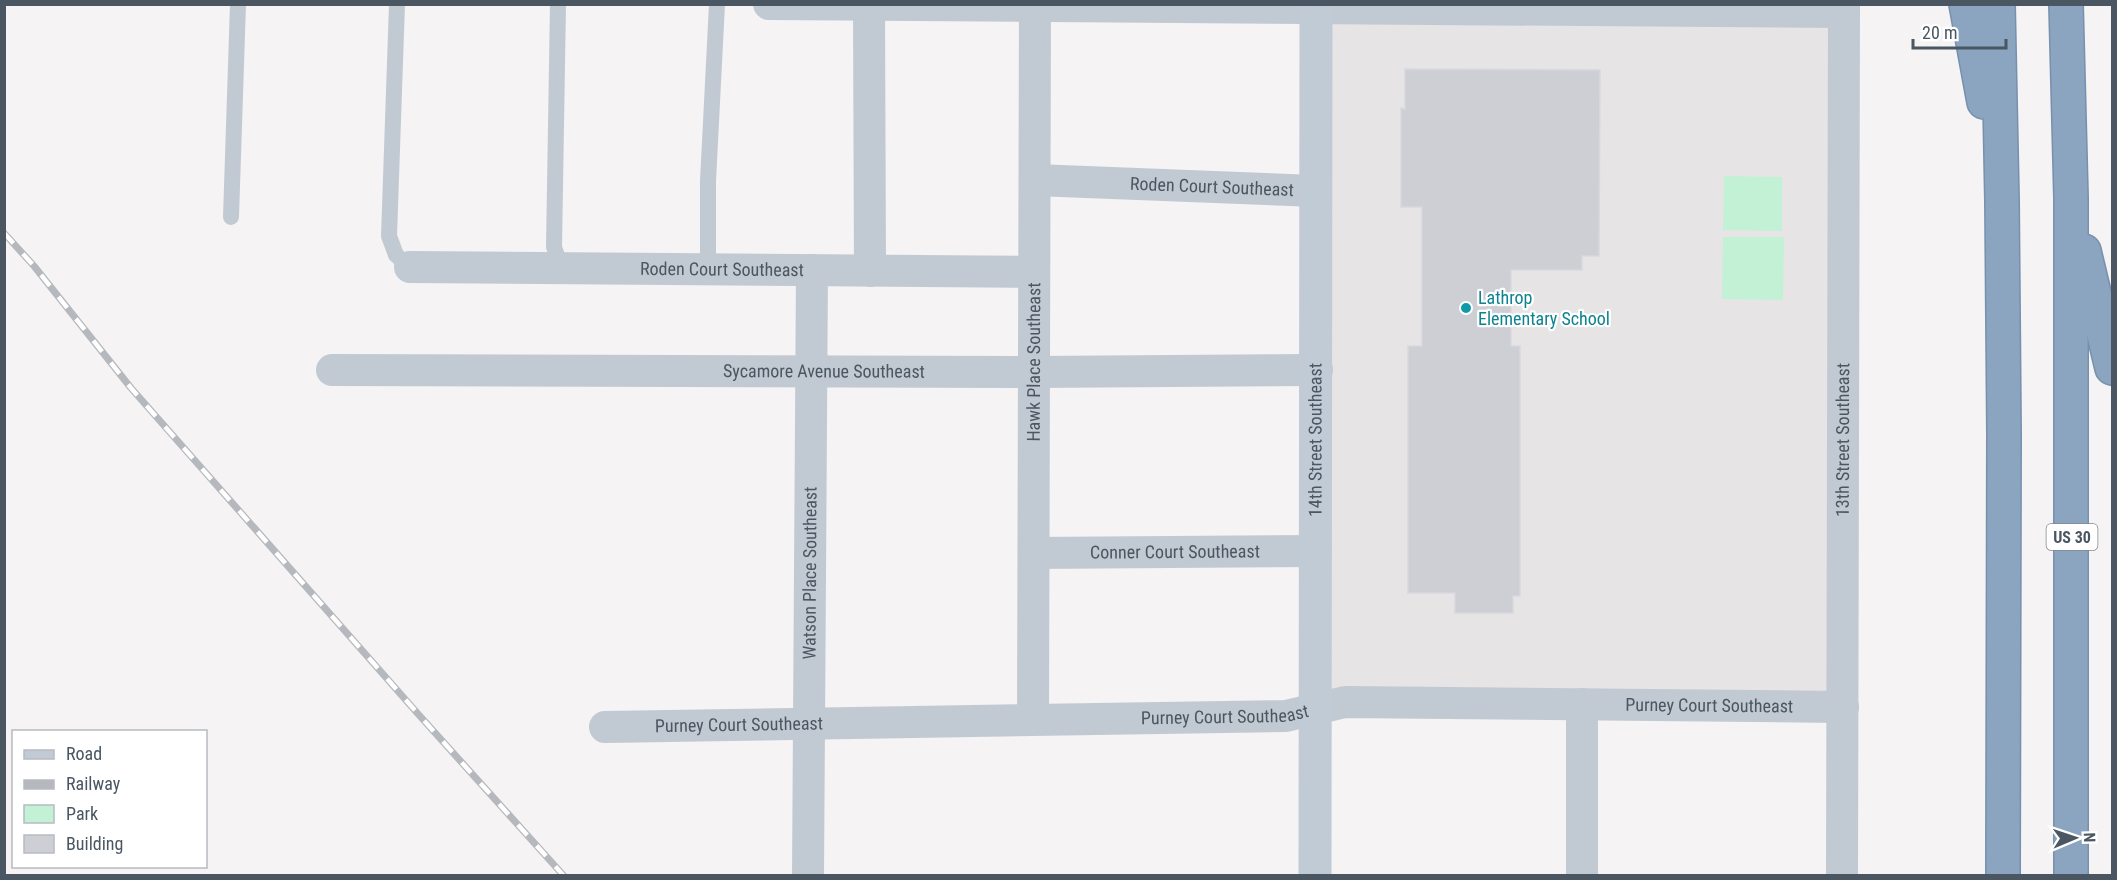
<svg xmlns="http://www.w3.org/2000/svg" width="2117" height="880" font-family="'Roboto Condensed',sans-serif">
  <rect width="100%" height="100%" fill="#f5f3f3"/>
  <!-- education -->
  <path fill="#e6e4e5" d="M1316,9l528,3 -1,695 -527,2z"/>
  <!-- green -->
  <g fill="#c3f1d5">
    <path d="M1724,176l58,1v54l-59,-1z"/>
    <path d="M1723,237h61l-1,63 -61,-1z"/>
  </g>
  <!-- building -->
  <path fill="#cdcfd5" stroke="#d7d9de" stroke-width="1.5" d="M1405,69l195,1 -1,186h-17v14h-71v76h9v250h-7v17h-58v-20h-47v-247h14v-139h-21v-99l4,1z"/>
  <g fill="none" stroke-linecap="round" stroke-linejoin="round">
    <defs>
      <g id="highway">
        <path d="M1966,4l18,98"/>
        <path d="M1998,4l4,197 2,232 -1,443"/>
        <path d="M2066,4l5,194v678"/>
        <path d="M2084,251l28,117"/>
      </g>
    </defs>
    <!-- highway casing -->
    <use href="#highway" stroke="#7690ad" stroke-width="36"/>
    <!-- lane -->
    <g stroke="#c1cad2" stroke-width="16">
      <path d="M397,4l-8,232 7,19 14,12"/>
      <path d="M558,4l-4,243 4,12 9,9"/>
      <path d="M231,217l7,-213"/>
      <path d="M708,269v-88l9,-177"/>
    </g>
    <!-- street -->
    <g stroke="#c1cad2" stroke-width="32">
      <path d="M769,4l1075,8"/>
      <path d="M869,6l1,265"/>
      <path id="s1" d="M1035,180l281,11"/>
      <path id="s2" d="M410,267l624,5"/>
      <path id="s3" d="M332,370l702,2 283,-2"/>
      <path id="s4" d="M1034,553l282,-2"/>
      <path id="s5" d="M1033,719l2,-715"/>
      <path id="s6" d="M605,727l681,-11 59,-14 498,5"/>
      <path id="s7" d="M808,876l4,-606"/>
      <path d="M1582,876v-172"/>
      <path id="s8" d="M1842,876l2,-872"/>
    </g>
    <!-- secondary -->
    <path stroke="#c1cbd6" stroke-width="33" id="s9" d="M1315,876l1,-872"/>
    <!-- highway -->
    <use href="#highway" stroke="#8ba5c1" stroke-width="33"/>
    <defs>
      <path id="rail" d="M4,233l30,33 97,122 288,327 145,161"/>
    </defs>
    <!-- rail casing -->
    <use href="#rail" stroke="#b5b8bd" stroke-width="7"/>
    <!-- rail -->
    <use href="#rail" stroke="#fff" stroke-width="4.5" stroke-dasharray="14" stroke-linecap="butt"/>
  </g>
  <!-- markers -->
  <circle fill="#0f9aa8" stroke="#fff" stroke-width="2" cx="1466" cy="308" r="6"/>
  <g text-anchor="middle" stroke-width="4.5" stroke-linejoin="round" paint-order="stroke">
    <!-- shield labels -->
    <rect fill="#fff" stroke="#808990" stroke-width="1.5" x="2046.5" y="524" width="51" height="26" rx="4.5"/>
    <g font-size="16" font-weight="bold" fill="#4a5661">
      <text x="2072" y="543">US 30</text>
    </g>
    <!-- street labels -->
    <g font-size="18" fill="#4a5661" stroke="#fff">
      <text dy="6" stroke="none"><textPath href="#s1" startOffset="177">Roden Court Southeast</textPath></text>
      <text dy="6" stroke="none"><textPath href="#s2" startOffset="312">Roden Court Southeast</textPath></text>
      <text dy="6" stroke="none"><textPath href="#s5" startOffset="357">Hawk Place Southeast</textPath></text>
      <text dy="6" stroke="none"><textPath href="#s3" startOffset="492">Sycamore Avenue Southeast</textPath></text>
      <text dy="6" stroke="none"><textPath href="#s9" startOffset="436">14th Street Southeast</textPath></text>
      <text dy="6" stroke="none"><textPath href="#s8" startOffset="436">13th Street Southeast</textPath></text>
      <text dy="6" stroke="none"><textPath href="#s4" startOffset="141">Conner Court Southeast</textPath></text>
      <text dy="6" stroke="none"><textPath href="#s7" startOffset="303">Watson Place Southeast</textPath></text>
      <text dy="6" stroke="none"><textPath href="#s6" startOffset="1106">Purney Court Southeast</textPath></text>
      <text dy="6" stroke="none"><textPath href="#s6" startOffset="620">Purney Court Southeast</textPath></text>
      <text dy="6" stroke="none"><textPath href="#s6" startOffset="134">Purney Court Southeast</textPath></text>
    </g>
    <!-- culture labels -->
    <g font-size="18" fill="#0d838f" stroke="#fff" text-anchor="start">
      <text x="1478" y="304">Lathrop<tspan x="1478" dy="21">Elementary School</tspan></text>
    </g>
  </g>
  <!-- border -->
  <rect width="2117" height="880" fill="none" stroke="#4a5661" stroke-width="12"/>
  <!-- legend -->
  <rect x="12" y="730" width="195" height="138" fill="#ffffff" stroke="#b7bbc0" stroke-width="1.5"/>
  <rect x="24" y="750" width="30" height="9" fill="#c1cbd6" stroke="#b7bbc0" stroke-width="1.5"/>
  <text x="66" y="760" font-size="18" fill="#4a5661">Road</text>
  <rect x="24" y="780" width="30" height="9" fill="#b5b8bd" stroke="#b7bbc0" stroke-width="1.5"/>
  <text x="66" y="790" font-size="18" fill="#4a5661">Railway</text>
  <rect x="24" y="805" width="30" height="18" fill="#c3f1d5" stroke="#b7bbc0" stroke-width="1.5"/>
  <text x="66" y="820" font-size="18" fill="#4a5661">Park</text>
  <rect x="24" y="835" width="30" height="18" fill="#cdcfd5" stroke="#b7bbc0" stroke-width="1.5"/>
  <text x="66" y="850" font-size="18" fill="#4a5661">Building</text>
  <!-- north arrow -->
  <g transform="translate(2075 838) rotate(88)" stroke="#ffffff" stroke-width="4.5" paint-order="stroke">
  <path d="M0-4.5L10 22L0 15L-10 22Z" fill="#4a5661"/>
  <text y="-9" font-size="16" font-weight="bold" text-anchor="middle" fill="#4a5661">N</text>
  </g>
  <!-- scale -->
  <path d="M1913 39v9h93v-9" fill="none" stroke="#4a5661" stroke-width="3"/>
  <text x="1922" y="39" font-size="18" fill="#4a5661" stroke="#ffffff" stroke-width="4.5" paint-order="stroke">20 m</text>
</svg>
